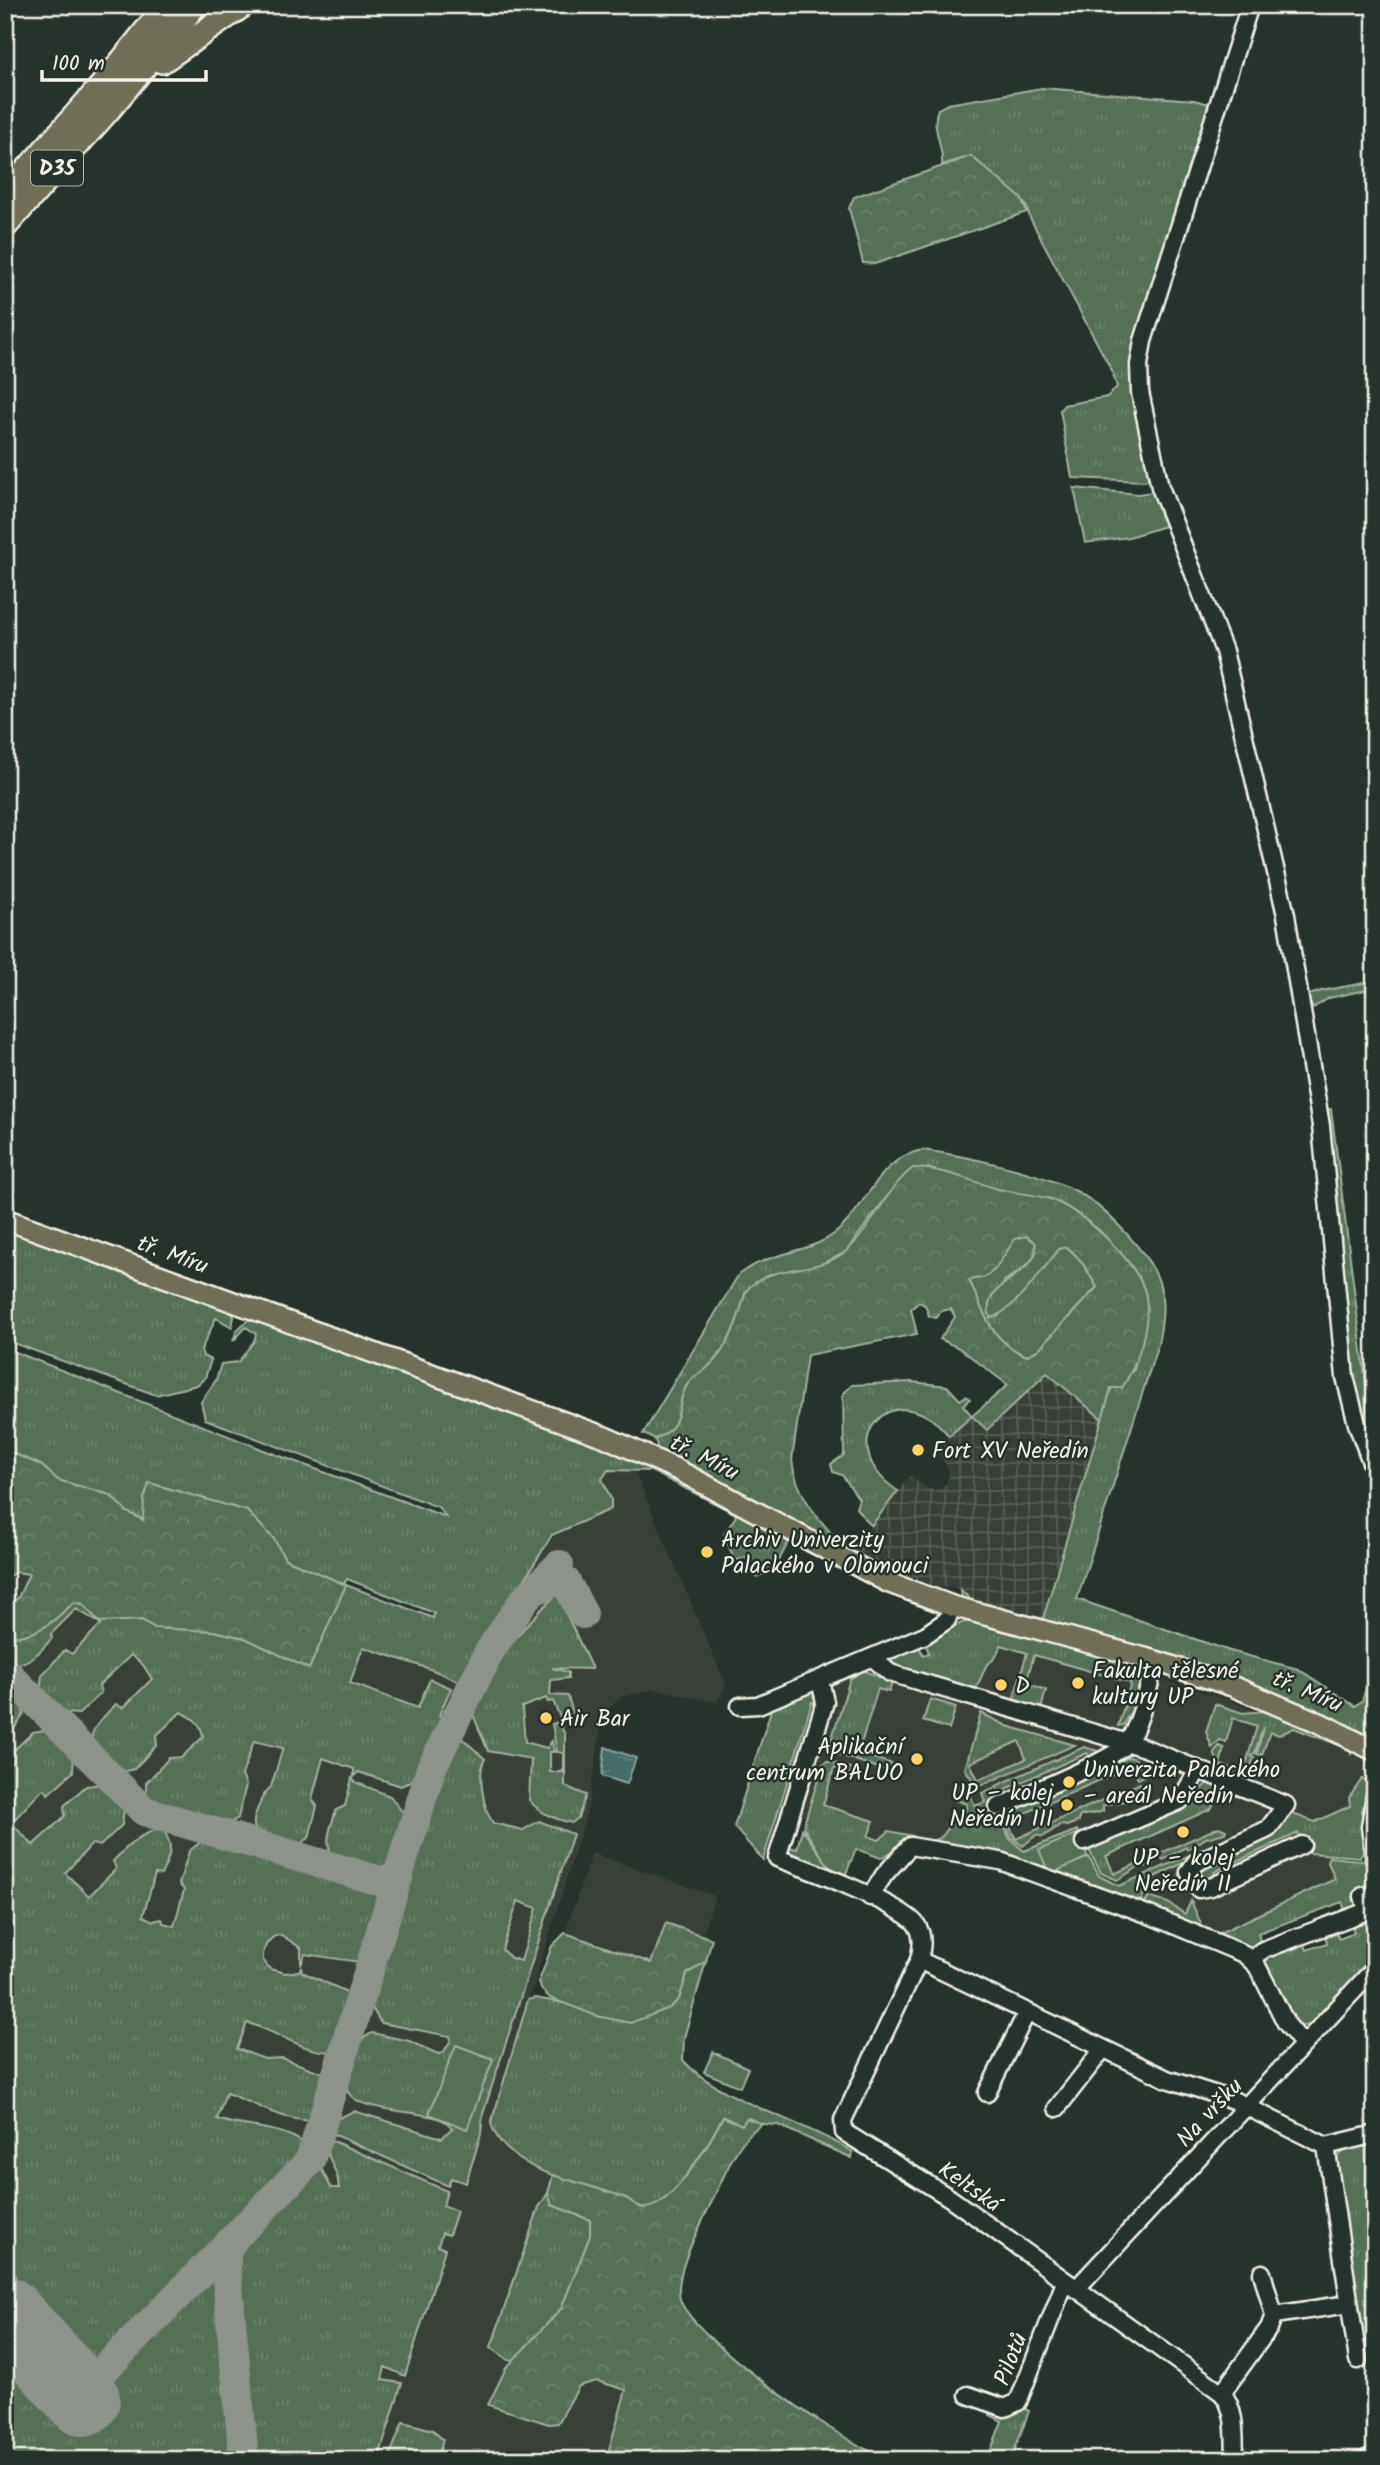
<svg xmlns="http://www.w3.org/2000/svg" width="1380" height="2465" font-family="Kalam,sans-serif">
  <defs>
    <pattern id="industrial-grid" width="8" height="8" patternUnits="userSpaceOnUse" patternTransform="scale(1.75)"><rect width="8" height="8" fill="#394137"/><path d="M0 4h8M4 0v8" fill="none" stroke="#565d54"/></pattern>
    <pattern id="grass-tufts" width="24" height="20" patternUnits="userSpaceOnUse" patternTransform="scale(1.75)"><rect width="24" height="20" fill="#547057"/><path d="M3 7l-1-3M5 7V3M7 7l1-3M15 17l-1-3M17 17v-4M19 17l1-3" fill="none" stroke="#6d856f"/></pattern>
    <pattern id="forest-crowns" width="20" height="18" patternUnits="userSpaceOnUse" patternTransform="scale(1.75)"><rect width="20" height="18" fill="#547057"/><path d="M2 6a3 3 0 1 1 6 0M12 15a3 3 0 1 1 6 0" fill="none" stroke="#6d856f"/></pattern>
    <pattern id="water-ripples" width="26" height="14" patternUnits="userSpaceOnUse" patternTransform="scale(1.75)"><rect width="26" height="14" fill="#466b6a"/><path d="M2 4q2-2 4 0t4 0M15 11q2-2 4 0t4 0" fill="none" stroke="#61817f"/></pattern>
  </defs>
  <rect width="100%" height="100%" fill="#26332d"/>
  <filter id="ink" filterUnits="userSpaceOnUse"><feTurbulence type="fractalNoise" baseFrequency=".0143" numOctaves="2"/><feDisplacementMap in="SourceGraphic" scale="14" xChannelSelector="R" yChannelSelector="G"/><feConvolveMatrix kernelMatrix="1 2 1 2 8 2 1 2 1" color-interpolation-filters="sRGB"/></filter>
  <g filter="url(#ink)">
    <!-- built -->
    <g fill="#394137">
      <path d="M608,1464l27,8 91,213 -9,17 -62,-13 -34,8 -14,13 -5,13 -14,86 -97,315 21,29 26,16 42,15 77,105 -51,171h-601v-982l468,168z"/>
      <path d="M991,1630l236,69 142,61 -41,144 -100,37 -229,-85 -88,-20 -23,-3 -9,7 -111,-35 34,-108 101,-39h13z"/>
      <path d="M592,1853l123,43 -13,39 -36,-12 -14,40 -87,-30z"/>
    </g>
    <!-- industrial -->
    <path fill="url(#industrial-grid)" d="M1047,1373l55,46 -59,201 -72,-20 -10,-10 -13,-4 -15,4 -84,-36 61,-78 16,12 9,2 10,-5 5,-10 -4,-11 -13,-15 39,-33 15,14z"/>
    <!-- grass -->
    <g fill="url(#grass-tufts)" stroke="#a4b0a0" stroke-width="2" fill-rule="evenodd">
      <path d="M1042,88l152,12 16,4 -66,219c-28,41 -2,106 8,153l-7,5 -73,-3 -12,-68 4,-5 43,-8 10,-10 -5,-16 -82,-153 -4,-13 -55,-49 -29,9c2,-19 -12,-39 -4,-56l10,-5z"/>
      <path d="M1074,488l64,6 14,-2 14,27 -1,7 -36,11 -44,6z"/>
      <path d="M1375,981v7l-46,10 -16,10 -7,-12 15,-5z"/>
      <path d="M1331,1109l39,305 5,17v31l-19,-55 -33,-297z"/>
      <path d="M923,1150c43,6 112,21 151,40 29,15 77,64 86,95 5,20 2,39 -2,59l-81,255 153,52 68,18 57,37 7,-5 13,-41v78l-413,-137 -1,-11 10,10 72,19 68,-231 23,-18 12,-59v-16l-18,-31 -29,-34 -32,-23 -16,-8 -54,-10 -69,-21 -37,23 -46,62 -26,12 -33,7 -40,19c-8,29 -16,56 -39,77 -5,5 -13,8 -17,13 -17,21 -2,45 -35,58l-12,-5 96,-160c32,-23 70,-21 95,-40 34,-26 43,-77 89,-84z"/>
      <path d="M5,1224l225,85 4,8 -2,10 -16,-9 -15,32 2,6 8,4 -6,18 -8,7 -41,10 -151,-55z"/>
      <path d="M1026,1236l9,6c5,19 -16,30 -31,39l-6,35 61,-67 8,-2c15,12 21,25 30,40l-59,63 -12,6c-37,-16 -42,-44 -57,-76l16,-3 10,-8 20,-31z"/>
      <path d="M252,1316l381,138 -2,4 59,27 99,56 -14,27 -18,9 -11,-20 -11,4 -11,-27 12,-18 -2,-3 -83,-42 -43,-1 -6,9 9,20v10l-59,26 -72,117 -15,32 -32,-14 -70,-23 -13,36 68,25 12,-29 21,9 -12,27 6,3 4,-13 8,-7 -36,78 -20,10 -43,-14 -4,5v-8l-31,-11 -11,41 5,7 -8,32 -13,9c-23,-6 -52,-6 -39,-37 4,-9 6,-17 14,-23l12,-39 -29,-7 -12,34 4,10 -8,33 -15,9 -55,-12v-3l-21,-9 -1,-20 23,-25 13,-1 21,-20c-2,-15 -10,-19 -22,-25l-25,24 1,9 -23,24 -17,4c-30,-32 -36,-34 -3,-67l2,-2 7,4 29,-29 -9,-14 -12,-10 -32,30 2,8 -22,21 -15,-1 -4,4 -20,-25 2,-17 23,-25 7,4 29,-30 -25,-15 -25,25 1,4c-11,13 -22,26 -40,27l-7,-6v-22c32,0 47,-14 69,-35l9,2 16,17 43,-1 13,8 59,3 31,7 64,31 37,-84 87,33 1,-5 -87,-34 -3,5 -59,-25 -11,-20 -28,-28 -96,-28 -6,16v21l-17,-8 -17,-17 -53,-15 -16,-15 -36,-15v-102l264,104 177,65 -8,-10 -233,-88 -4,-17 15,-22 5,-16 17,-2 16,-21 2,-7 -10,-7 -13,14 4,-11z"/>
      <path d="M912,1382l35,4 13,14 6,-4 4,3 -7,6 9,11 -23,20c-54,-67 -122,8 -51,55l-27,35 -15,-18 3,-9 -17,-24 -9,-3 -2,-8 13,-9 -1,-61 9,-9z"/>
      <path d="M557,1594l35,75 -40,-1 16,4v6l-17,2 -1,15 18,1 6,21 -12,5 -9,-21 -5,1 -2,-4 -24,9 3,35 22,6 5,-7 2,11h-4v20h13v-19l-6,-1 -5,-28 7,-2 6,13v51l21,9 -8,23 -6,5c-17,-4 -32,-9 -43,-23l2,-41 -43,-8 -16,-39c16,-44 51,-86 85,-118z"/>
      <path d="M971,1621l173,47 -12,47 -3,-1 -6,11 -5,1 13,-43 -97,-28 -8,28 20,7 -5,19 -28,-8 14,-48 -26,-8 -6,13 -9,8 -12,28 -81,-28 -1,-7 3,-3 24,-10 4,9 6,-2 -4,-10c15,-5 30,-21 46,-22z"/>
      <path d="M864,1670l28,13 -3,9 -11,-3 -20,64 34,11 -2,8 -62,-21 22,-72z"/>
      <path d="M5,1683l16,17 3,14 -8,12 -11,8z"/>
      <path d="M814,1690l5,14 -7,-2 -49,158 -29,-33 39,-123z"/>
      <path d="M930,1699l26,8 -7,22 -26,-8z"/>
      <path d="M1215,1704l28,9 22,-2 92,39 -6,4 1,-4 -58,-22 -15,7 -9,-3 -8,23 -5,-1 6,-27 -8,26 -4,3 3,2 -6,15 -29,-6 -5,-15 5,-6 5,2 -4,17 24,6 13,-45 -24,-8 -7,24 -6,-2 -8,8 -6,-16z"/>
      <path d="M981,1713l26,13 68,19 -98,42 -12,-18zM1019,1741l7,18 -48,21 -8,-17z"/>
      <path d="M51,1729l23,25 -1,18 -25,22 -3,-5 -3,1 -31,33 22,22 32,-29 -1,-10 22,-20 16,-2 22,24 -2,17 -22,21 -8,-2 -27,29 24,23 27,-27 -3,-8c14,-14 29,-30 49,-32l2,-6c-2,9 5,14 6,23 1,9 -5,21 -9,29l-6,-1 -12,42 10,5 9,-2 1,4 11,3 10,-36 -5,-6 10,-33 14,-11 167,47 16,9 -20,67 -61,-9 -4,11v-17l-20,-13c-12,0 -19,14 -18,25l7,9 15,4 14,-2 2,-4 1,5 54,24 -16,54c-28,9 -66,-21 -93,-27l-10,26 28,10 17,-1 44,16 5,8 -12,36c-26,10 -67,-17 -93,-25l-9,26c28,10 74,6 93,31l-2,6 -209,210 -94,-99v-497l7,-7 -4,-7 25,-24z"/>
      <path d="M463,1739l22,20c-8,11 -2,50 8,64l30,7 16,-9 34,13 -90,280 -2,20 -15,49 -15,-5 -3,8 -117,-53 -2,-7 7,-7 18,-8 88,27 10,-10c-16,-26 -112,-5 -108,-52 1,-11 6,-22 9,-32l19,-11 37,8 29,13 5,-1 8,-13 -1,-4 -69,-13 -13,-22 63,-216 18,-39zM518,1901l19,7 -16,53 -10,-3 -9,-8z"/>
      <path d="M1084,1747l14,4 -8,6 -3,-4 -88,39 -3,-6z"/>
      <path d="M1129,1757l7,2 8,17 -6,3 -6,-13 -125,55 9,18 124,-56 4,10 -17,2v5c-9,4 -17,2 -24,6v5c-9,4 -17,2 -24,6v4l-12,5 -7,-1 -17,12 -7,-2 -13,11 -12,-9 -10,-24z"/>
      <path d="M827,1761l23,7 -1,5 -15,-5 -11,37 51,16 -6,15 11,4 10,-9 24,5 -2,6 -30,16 -25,-9 -11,27 -17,-10 -25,-39 20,-63z"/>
      <path d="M352,1778l3,4 35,14 18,23 -12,45 -20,5 -43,-12c-10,-16 -2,-29 3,-47l9,-4z"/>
      <path d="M1362,1779l7,3 -7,30 1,41 -3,4 -51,-4 -11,-20 -84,39 3,7 -16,2 -4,-6 1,-9 92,-53 25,9 35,-16 -1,-8z"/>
      <path d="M1207,1783l33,14c-13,-4 -23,0 -29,12l-105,47 8,18 105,-47 7,3 -1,3 -19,5 -19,12 -1,-3 -23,13 -3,-3 -7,4v4l-16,3 -20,12 -16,-7 -13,-25 98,-43z"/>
      <path d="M960,1786l8,4 7,16 10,-4 -3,-9 11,-5 6,12 -5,3 15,35 15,13 53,-21 2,4h-3l-22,37 35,-14 10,19 20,10 73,-32 2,4 -48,23v9l-7,15 -206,-61 1,-4c12,-2 13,-12 16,-22l12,3 5,-17 -12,-4z"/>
      <path d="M802,1829l31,43 -45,-17 -3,-9 12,3z"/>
      <path d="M1329,1857l39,4 7,19v50l-9,-34 -7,10 -13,7 -4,-11 -84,31 3,11 -15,5 -103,-43 5,-9 20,6 17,11 6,-13 13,30 11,4 120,-56 -8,-19z"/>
      <path d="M1365,1920l4,16 6,-1v24l-65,67h-15l-32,-67 41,-17 3,8 20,-7 -2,-9 10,-4 4,9 15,-6 -2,-9z"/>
      <path d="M706,1961l-22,77 -1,22c34,40 122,61 170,92l-1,6 -74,-33 -16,-1 -14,-6 -6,7 -19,-8c-12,23 -45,78 -68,89 -14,7 -25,-7 -39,-11 -42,-14 -109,-24 -125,-71l37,-124 7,-2 35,6 27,12 82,-18 8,-24z"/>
      <path d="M326,2138l121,53 -4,15 14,5 -8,24 -7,-2 -4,13 7,3 -40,127 -20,-9 -3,13 20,3 -24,77h-373v-97l56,58 257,-259 13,26h8l-2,-13 -13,-29z"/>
      <path d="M1375,2142v224l-1,1 -4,-26 -8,1 -28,-183 12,-9z"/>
      <path d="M548,2193l4,12 38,15v16l-29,73 -47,51h-6l-17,-13 48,-140z"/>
      <path d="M1019,2406l10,5 -18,49h-24l15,-39 -12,-6 3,-7z"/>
      <path d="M403,2422l30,8 10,10 -6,20h-49z"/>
    </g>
    <!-- forest -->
    <g fill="url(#forest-crowns)" stroke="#a4b0a0" stroke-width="2" fill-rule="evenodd">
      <path d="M971,156l50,42 6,14 -152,52 -12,-1 -14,-55 5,-11z"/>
      <path d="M913,1168c28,0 55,12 82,20 18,6 39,5 57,12 31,11 89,64 94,97 4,30 -8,66 -24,91h-11l-9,31 -55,-46 -60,57 -15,-14 36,-31 -49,-37 -19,-9 15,-22 -4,-8 -10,2 -5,7 -7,-2 -4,-11 -6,-3 -8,7 6,25 -110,21 -15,105c4,39 33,65 57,94l-191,-105 -3,-10c33,-13 18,-37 35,-58 4,-5 12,-8 17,-13 23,-21 31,-48 39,-77 24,-29 70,-16 99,-39 28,-23 39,-62 68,-84zM1026,1236l9,6c9,33 -57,38 -45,76 22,-4 55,-51 69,-69l8,-2c15,12 21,25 30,40l-59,63 -12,6c-37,-16 -42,-44 -57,-76l16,-3 10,-8 20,-30z"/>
      <path d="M5,1450l36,15 17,15 52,15 17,17 16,8 1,-21 5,-16 98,28 27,28 11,20 61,26 -37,84 -64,-31 -31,-7 -59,-3 -13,-8 -43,2 -16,-18 -9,-2c-22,21 -36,35 -69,35v-31l13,-8 11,-24 -14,-2 -10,7z"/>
      <path d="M666,1923l46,16 -6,22 -19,13 -8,25 -9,9 -40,15 -33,-7 -47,-18 -9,-9 -2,-8 13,-35 13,-13 86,30z"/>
      <path d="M723,2117l19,8 5,-7 15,6c-26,17 -36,49 -49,75 -11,24 -40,74 -33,100 10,37 162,144 200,156 9,4 16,3 25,-1l-1,6h-298l20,-70 -29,-9 -18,5 -21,37 -9,1 -61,-19 18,-37 55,-59 29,-73v-16l-38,-15 -4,-12 5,-18c24,8 49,14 73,23 6,3 11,10 18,10 28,1 67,-68 79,-91z"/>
    </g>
    <!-- pitch -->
    <g fill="#547057" stroke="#a4b0a0" stroke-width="2">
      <path d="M1076,1834l12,23 -33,15 -8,-3 -8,-19z"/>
      <path d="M456,2045l37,14 -26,70 -38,-15z"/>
      <path d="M713,2052l35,16 -8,19 -36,-15z"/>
    </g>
    <!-- water -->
    <path fill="url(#water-ripples)" stroke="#8ca19c" stroke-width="2" d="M605,1747l31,11 -9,26 -25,-8z"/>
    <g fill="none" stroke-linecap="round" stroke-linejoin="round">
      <!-- stream -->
      <path stroke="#8ca19c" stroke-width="3.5" d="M456,1393l29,11"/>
      <!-- taxiway -->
      <g stroke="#8d928a" stroke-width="30">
        <path d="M534,1591l21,-10 11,1 17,32"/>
        <path d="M5,1671l139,140 239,71 8,-1 7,-7"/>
        <path d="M231,2243l-5,7v17l18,193"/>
        <path d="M68,2382l12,6 10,-4 220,-223 121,-392 58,-117 35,-52 35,-35"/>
      </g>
      <!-- runway -->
      <path stroke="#8d928a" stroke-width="74" d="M5,2313l78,86"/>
      <defs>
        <g id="minor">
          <path d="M1250,5l-107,336 -4,24 1,27 20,95 64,164 62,264 35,211 24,251 12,47 18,49"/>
          <path d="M873,1658l17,15 255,75 141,57 -18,24 -73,34 -6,9 10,17 12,-2 91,-42"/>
          <path d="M820,1680l5,22 -48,156c28,10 122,45 139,66 8,11 6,24 3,36l-76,160 1,12 106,66 272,195c15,17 12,45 13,67"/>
          <path d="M740,1706l18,-1 167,-70 22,-15 5,-14"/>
          <path d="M1375,1795l-5,32 5,35"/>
          <path d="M998,1807c23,-10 119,-48 130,-65 14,-23 20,-55 28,-81"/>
          <path d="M1084,1842l96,-41 18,-31"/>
          <path d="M870,1897l14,-22 26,-29 90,15 147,53 97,40 13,12 29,57 17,21"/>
          <path d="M1250,1959l13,-9 104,-39 -4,-15"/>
          <path d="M919,1960l248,119 66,21 93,46 32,214"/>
          <path d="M987,2093l40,-81"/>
          <path d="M1057,2108l46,-59"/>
          <path d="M1326,2146l49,-12"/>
          <path d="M1262,2273l12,42"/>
          <path d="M1076,2289l299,-321"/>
          <path d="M1222,2393l47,-65 5,-13 75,-11"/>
          <path d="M968,2395l37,13 13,-6 47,-120"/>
          <path d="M1364,2460l11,-5"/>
        </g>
        <path id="major" d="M5,1219l600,218 71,32 211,113 65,24 204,55 76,25 88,37 55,28"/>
        <g id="highway">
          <path d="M162,61l81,-56"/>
          <path d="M5,195l102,-115 60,-75"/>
          <path d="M5,226l103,-116 87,-105"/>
        </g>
      </defs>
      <!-- minor casing -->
      <use href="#minor" stroke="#f4f1e8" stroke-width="21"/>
      <!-- major casing -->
      <use href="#major" stroke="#f4f1e8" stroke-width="24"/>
      <!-- highway casing -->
      <use href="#highway" stroke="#f4f1e8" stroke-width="28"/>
      <!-- minor -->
      <use href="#minor" stroke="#26332d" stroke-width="16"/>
      <!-- major -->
      <use href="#major" stroke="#716e59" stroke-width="19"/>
      <!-- highway -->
      <use href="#highway" stroke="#716e59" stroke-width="23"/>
    </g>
  </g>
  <!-- markers -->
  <g fill="#ffd166" stroke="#26332d" stroke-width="2.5">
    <circle cx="918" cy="1450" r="7"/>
    <circle cx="707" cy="1552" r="7"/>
    <circle cx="1078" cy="1683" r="7"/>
    <circle cx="1001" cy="1685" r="7"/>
    <circle cx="546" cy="1718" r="7"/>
    <circle cx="917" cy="1759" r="7"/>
    <circle cx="1069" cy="1782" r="7"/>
    <circle cx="1067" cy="1805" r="7"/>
    <circle cx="1183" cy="1832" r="7"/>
  </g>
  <g text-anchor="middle" stroke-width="5" stroke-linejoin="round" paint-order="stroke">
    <!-- shield labels -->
    <rect fill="#26332d" stroke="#b6b8b0" stroke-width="2" x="31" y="150.5" width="52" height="35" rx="5"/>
    <g font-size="21" font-weight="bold" fill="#f4f1e8">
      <text x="57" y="175">D35</text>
    </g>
    <!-- street labels -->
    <g font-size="23" fill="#f4f1e8" stroke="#26332d">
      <text transform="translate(173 1254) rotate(20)" y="8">tř. Míru</text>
      <text transform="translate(705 1457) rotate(27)" y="8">tř. Míru</text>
      <text transform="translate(1308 1691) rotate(23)" y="8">tř. Míru</text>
      <text transform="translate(1209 2112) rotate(-47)" y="8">Na vršku</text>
      <text transform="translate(970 2186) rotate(35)" y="8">Keltská</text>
      <text transform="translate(1010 2359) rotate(-69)" y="8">Pilotů</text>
    </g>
    <!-- poi labels -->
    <g font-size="23" fill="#f4f1e8" stroke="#26332d" text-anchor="start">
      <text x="932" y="1458">Fort XV Neředín</text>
      <text x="721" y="1547">Archiv Univerzity<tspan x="721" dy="26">Palackého v Olomouci</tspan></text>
      <text x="1092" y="1678">Fakulta tělesné<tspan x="1092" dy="26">kultury UP</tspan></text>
      <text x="1015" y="1693">D</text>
      <text x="560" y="1726">Air Bar</text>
      <text x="903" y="1754" text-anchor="end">Aplikační<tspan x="903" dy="26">centrum BALUO</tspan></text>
      <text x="1083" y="1777">Univerzita Palackého<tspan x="1083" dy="26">– areál Neředín</tspan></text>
      <text x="1053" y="1800" text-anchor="end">UP – kolej<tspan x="1053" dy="26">Neředín III</tspan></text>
      <text x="1183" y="1865" text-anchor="middle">UP – kolej<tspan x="1183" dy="26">Neředín II</tspan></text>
    </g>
  </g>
  <!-- margin -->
  <rect width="1380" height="2465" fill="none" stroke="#26332d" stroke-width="28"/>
  <rect x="14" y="14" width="1352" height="2437" fill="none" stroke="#f4f1e8" stroke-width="2.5" filter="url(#ink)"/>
  <!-- scale -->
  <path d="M42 70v10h164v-10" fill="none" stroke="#f4f1e8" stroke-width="3.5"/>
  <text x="52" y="70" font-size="21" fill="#f4f1e8" stroke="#26332d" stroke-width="5" paint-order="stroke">100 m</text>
</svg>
